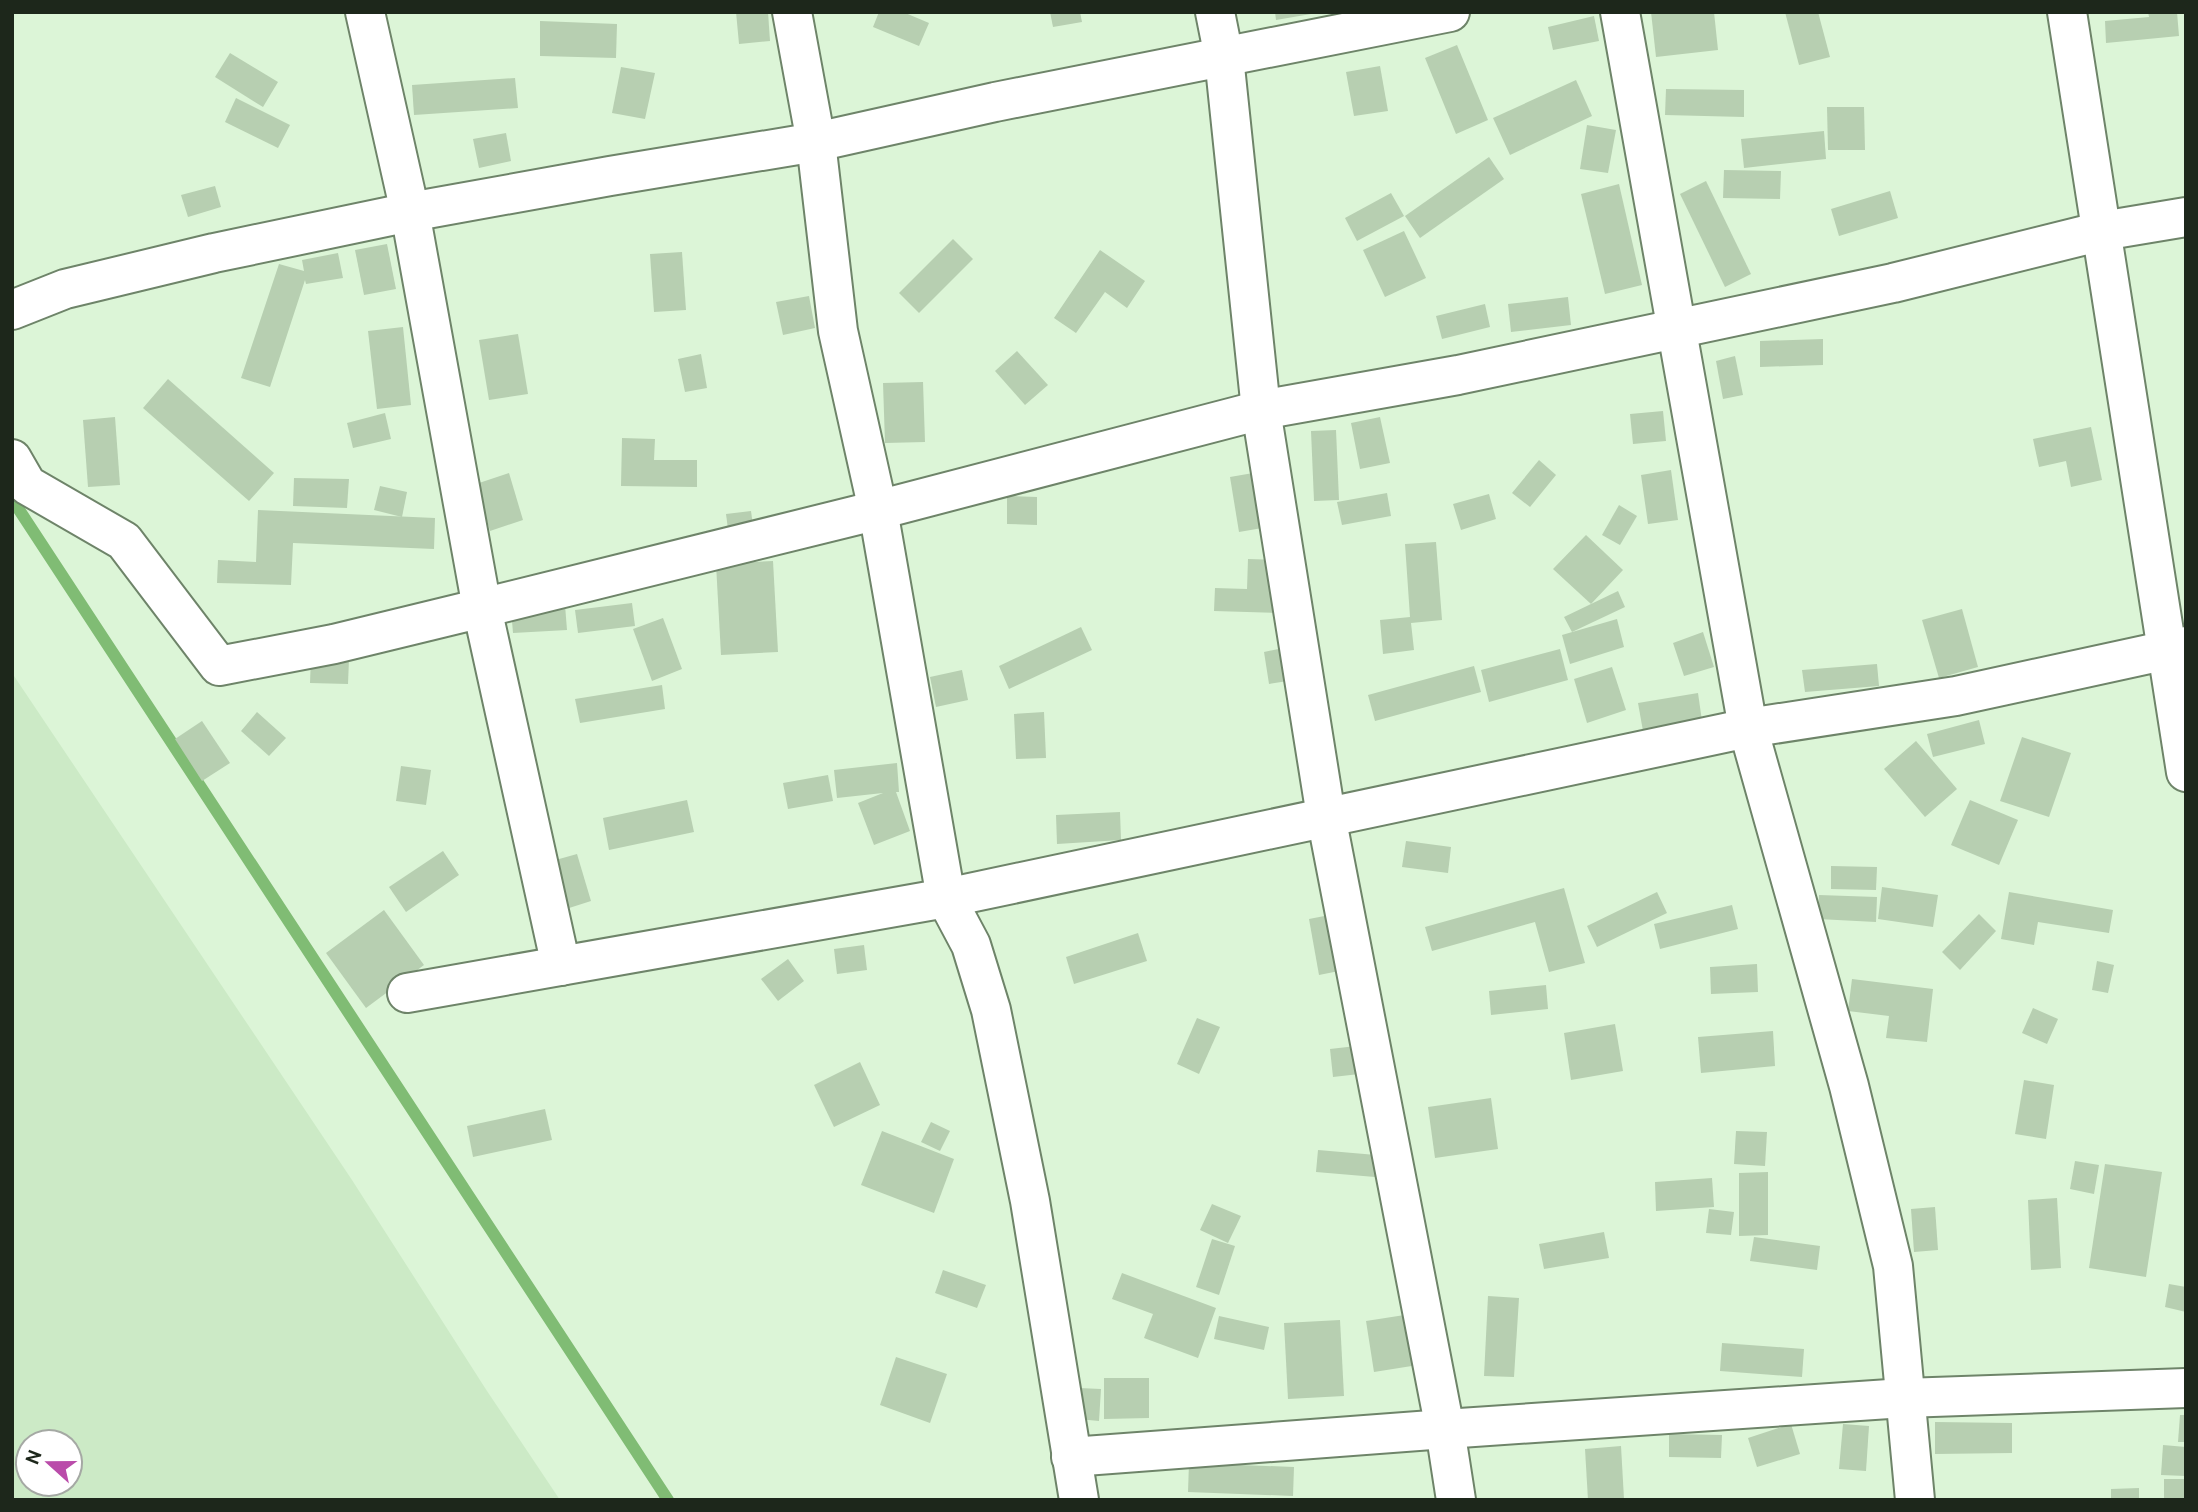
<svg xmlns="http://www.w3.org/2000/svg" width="2198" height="1512" font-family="Cabin,sans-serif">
  <rect width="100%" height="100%" fill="#dcf5d7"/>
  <!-- built -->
  <path fill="#cceac6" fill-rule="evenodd" d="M12,673l340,507 135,211 73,109h-548zM28,1442h42v42h-42z"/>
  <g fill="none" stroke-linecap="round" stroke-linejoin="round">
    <!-- stream -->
    <path stroke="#80bc74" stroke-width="12" d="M12,499l656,1001"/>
  </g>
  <!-- building -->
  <g fill="#b7cfb1">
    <path d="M736,12h32l2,29 -31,3z"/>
    <path d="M879,12h24l26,11 -10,23 -46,-19z"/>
    <path d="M1050,12h30l2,10 -29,5z"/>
    <path d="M1275,12h36v2l-35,6z"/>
    <path d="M1651,12h63l4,38 -62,7z"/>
    <path d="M1785,12h33l12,45 -31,8z"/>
    <path d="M2148,12h29l2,24 -73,7 -1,-22 44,-4z"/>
    <path d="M1594,16l5,25 -46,9 -5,-23z"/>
    <path d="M540,21l77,3 -1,34 -76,-2z"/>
    <path d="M1457,45l31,75 -32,14 -31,-76z"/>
    <path d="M230,53l48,29 -15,25 -48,-30z"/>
    <path d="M1380,66l8,45 -34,5 -8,-44z"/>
    <path d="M621,67l34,6 -10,46 -33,-6z"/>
    <path d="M515,78l3,30 -104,7 -2,-30z"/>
    <path d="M1576,80l16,36 -82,39 -17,-37z"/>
    <path d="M1666,89l78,1v27l-79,-2z"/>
    <path d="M236,98l54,27 -12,23 -53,-26z"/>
    <path d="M1827,107h37l1,43h-37z"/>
    <path d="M1587,125l29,5 -8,43 -28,-4z"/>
    <path d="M1824,131l2,28 -82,9 -3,-29z"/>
    <path d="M506,133l5,28 -32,7 -6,-29z"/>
    <path d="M1489,157l15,22 -84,59 -15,-22z"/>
    <path d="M1724,170l57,1 -1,28 -57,-1z"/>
    <path d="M1706,181l45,93 -26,13 -45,-93z"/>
    <path d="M1619,184l23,101 -37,9 -24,-100z"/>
    <path d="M215,186l6,21 -33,10 -7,-22z"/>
    <path d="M1890,191l8,27 -59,18 -8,-27z"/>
    <path d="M1391,193l13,23 -47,25 -12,-23z"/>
    <path d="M1404,231l22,47 -41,19 -22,-47z"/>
    <path d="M953,239l20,20 -54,54 -20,-20z"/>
    <path d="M387,244l9,45 -32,6 -9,-45z"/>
    <path d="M1100,250l45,31 -18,27 -22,-16 -29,41 -22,-15z"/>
    <path d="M682,252l4,58 -32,2 -4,-58z"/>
    <path d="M338,253l5,25 -37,6 -1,-4 -35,107 -29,-9 38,-114 25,7 -2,-11z"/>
    <path d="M809,296l6,32 -32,7 -7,-33z"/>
    <path d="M1568,297l3,28 -60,7 -3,-28z"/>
    <path d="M1485,304l5,23 -48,12 -6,-23z"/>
    <path d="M403,327l8,78 -34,4 -9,-78z"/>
    <path d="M518,334l10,60 -39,6 -10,-60z"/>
    <path d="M1823,339v26l-63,2v-26z"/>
    <path d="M1017,351l31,34 -23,20 -30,-34z"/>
    <path d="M701,354l6,34 -22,4 -7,-33z"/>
    <path d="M1735,356l8,39 -20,4 -7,-38z"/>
    <path d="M168,379l106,94 -25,28 -106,-93z"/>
    <path d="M923,382l2,60 -40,1 -2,-60z"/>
    <path d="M1663,411l3,30 -33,3 -3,-30z"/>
    <path d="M385,413l6,26 -38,9 -6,-25z"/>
    <path d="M115,417l5,68 -32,2 -5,-67z"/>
    <path d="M1380,417l10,46 -30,6 -9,-46z"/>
    <path d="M2091,427l11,53 -31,7 -5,-26 -27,6 -6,-28z"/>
    <path d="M1336,430l3,70 -25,1 -3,-70z"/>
    <path d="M622,438l33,1 -1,21h43v27l-76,-1z"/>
    <path d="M1539,460l17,15 -26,32 -18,-14z"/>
    <path d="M1671,470l7,50 -30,4 -7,-49z"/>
    <path d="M1259,472l9,55 -29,5 -9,-55z"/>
    <path d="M509,473l14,47 -33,11 -14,-47z"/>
    <path d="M294,478l55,1 -2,29 -54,-2z"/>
    <path d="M380,486l27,6 -5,25 -28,-7z"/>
    <path d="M1387,493l4,23 -49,9 -5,-23z"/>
    <path d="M1489,494l7,25 -35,11 -8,-26z"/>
    <path d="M1007,496l30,1v28l-30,-1z"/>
    <path d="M1619,505l18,11 -17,29 -18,-10z"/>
    <path d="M258,510l177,8 -1,31 -141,-6 -2,42 -74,-2 1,-23 38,2z"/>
    <path d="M751,511l4,29 -25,4 -4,-30z"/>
    <path d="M1586,535l37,35 -32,34 -38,-35z"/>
    <path d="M1436,542l6,78 -31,3 3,27 -31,4 -3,-34 30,-3 -5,-73z"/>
    <path d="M1248,559l33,1 -1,53 -66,-2 1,-23 32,1z"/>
    <path d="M773,561l5,91 -57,3 -5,-91z"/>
    <path d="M1618,591l7,16 -53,25 -8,-15z"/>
    <path d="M632,603l3,23 -57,7 -3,-23z"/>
    <path d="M565,605l2,25 -54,3 -2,-24z"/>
    <path d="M1962,609l16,58 -39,11 -17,-58z"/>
    <path d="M663,618l19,51 -30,12 -19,-52z"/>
    <path d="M1617,619l7,28 -54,17 -8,-29z"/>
    <path d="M1081,627l11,23 -83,39 -10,-23z"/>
    <path d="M1703,632l11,35 -30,9 -11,-33z"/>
    <path d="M1288,647l6,33 -25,4 -5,-32z"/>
    <path d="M1560,649l8,31 -79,22 -8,-32z"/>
    <path d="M311,658l38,1 -1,25 -38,-1z"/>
    <path d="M1877,664l2,22 -74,6 -3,-22z"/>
    <path d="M1474,666l7,26 -106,29 -7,-26z"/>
    <path d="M1612,667l14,43 -39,13 -13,-44z"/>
    <path d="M962,670l6,30 -32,7 -6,-30z"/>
    <path d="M662,685l3,24 -85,14 -5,-24z"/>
    <path d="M1698,693l4,28 -59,10 -5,-28z"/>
    <path d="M257,712l29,26 -17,18 -28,-25z"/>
    <path d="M1044,712l2,46 -30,1 -2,-45z"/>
    <path d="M1979,720l6,24 -52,13 -6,-23z"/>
    <path d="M202,721l28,42 -28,18 -27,-42z"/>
    <path d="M2022,737l49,16 -22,64 -49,-16z"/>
    <path d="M1916,741l41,48 -32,28 -41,-48z"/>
    <path d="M897,763l2,29h-3l14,39 -36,14 -16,-42 25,-10 -46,5 -3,-28z"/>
    <path d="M401,766l30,4 -5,35 -30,-4z"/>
    <path d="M828,775l5,26 -45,8 -5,-26z"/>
    <path d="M687,800l7,32 -85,18 -6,-32z"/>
    <path d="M1970,800l48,20 -19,45 -48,-20z"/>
    <path d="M1120,812l1,28 -64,4 -1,-29z"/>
    <path d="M1406,841l45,6 -3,26 -46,-6z"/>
    <path d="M443,851l16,24 -53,37 -17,-25z"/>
    <path d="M577,854l14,47 -25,8 -14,-48z"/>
    <path d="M1831,866l46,1 -1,23 -45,-1z"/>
    <path d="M1882,887l56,8 -5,32 -55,-8z"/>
    <path d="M1564,888l21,75 -36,9 -14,-50 -103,29 -7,-24z"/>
    <path d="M1657,892l10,21 -70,34 -10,-21z"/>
    <path d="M2009,892l104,18 -4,23 -71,-11 -4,23 -33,-6z"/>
    <path d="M1819,895l58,2 -1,25 -58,-3z"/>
    <path d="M1732,905l6,24 -78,20 -6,-25z"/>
    <path d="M384,910l40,55 -58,43 -40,-55z"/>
    <path d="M1345,912l9,56 -35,7 -10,-56z"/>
    <path d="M1979,914l17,17 -36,39 -18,-18z"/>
    <path d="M1138,933l9,28 -73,23 -8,-27z"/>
    <path d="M864,945l3,25 -30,4 -3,-25z"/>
    <path d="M788,959l16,22 -26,20 -17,-22z"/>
    <path d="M2097,961l17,4 -6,28 -16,-3z"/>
    <path d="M1757,964l1,28 -47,2 -1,-27z"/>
    <path d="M1852,979l81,10 -6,53 -41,-4 3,-22 -41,-5z"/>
    <path d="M1546,985l2,24 -57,6 -2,-24z"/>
    <path d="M2033,1008l25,11 -11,25 -25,-11z"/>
    <path d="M1197,1018l23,9 -21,47 -22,-10z"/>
    <path d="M1615,1024l8,47 -52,9 -7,-47z"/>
    <path d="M1773,1031l2,35 -74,7 -3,-36z"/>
    <path d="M1365,1045l3,28 -35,4 -3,-28z"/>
    <path d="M860,1062l20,43 -46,22 -20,-42z"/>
    <path d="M2024,1080l30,5 -8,54 -31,-5z"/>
    <path d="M1491,1098l7,51 -63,9 -7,-51z"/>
    <path d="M545,1109l7,31 -79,17 -6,-31z"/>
    <path d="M931,1122l19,9 -10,20 -19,-9z"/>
    <path d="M882,1131l72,28 -20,54 -73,-28z"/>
    <path d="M1736,1131l31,1 -2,34 -31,-2z"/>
    <path d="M1318,1150l58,5 -1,22 -59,-5z"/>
    <path d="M2075,1161l24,4 -5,29 -24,-5z"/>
    <path d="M2105,1164l57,8 -16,105 -57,-9z"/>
    <path d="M1768,1172v63l-29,1v-63z"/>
    <path d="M1712,1178l2,29 -58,4 -1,-29z"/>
    <path d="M2057,1198l4,70 -30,2 -3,-70z"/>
    <path d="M1212,1204l29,12 -13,27 -28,-13z"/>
    <path d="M1935,1207l3,43 -24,2 -3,-43z"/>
    <path d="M1709,1209l25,3 -3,23 -25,-2z"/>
    <path d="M1604,1232l5,26 -65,11 -5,-25z"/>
    <path d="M1754,1237l66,9 -3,24 -67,-9z"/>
    <path d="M1212,1239l23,7 -16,49 -23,-8z"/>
    <path d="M943,1270l43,15 -9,23 -42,-15z"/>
    <path d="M1122,1273l94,35 -18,50 -54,-20 9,-24 -41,-15z"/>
    <path d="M2169,1284l17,3v25l-21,-5z"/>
    <path d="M1488,1296l31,2 -5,79 -30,-1z"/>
    <path d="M1411,1314l7,51 -44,7 -8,-51z"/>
    <path d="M1219,1316l50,11 -5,23 -50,-11z"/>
    <path d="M1340,1320l4,76 -56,3 -4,-76z"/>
    <path d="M1722,1343l82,6 -2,28 -82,-6z"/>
    <path d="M896,1357l51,17 -17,49 -50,-18z"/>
    <path d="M1104,1378h45v40l-45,1z"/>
    <path d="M1079,1388l22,1 -2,32 -21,-2z"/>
    <path d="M2180,1415h6v27h-8z"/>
    <path d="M1935,1422l77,1v30l-77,1z"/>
    <path d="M1791,1424l9,30 -43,13 -9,-29z"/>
    <path d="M1843,1424l26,2 -3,45 -27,-2z"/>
    <path d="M1669,1434l53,1 -1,23 -52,-1z"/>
    <path d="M2163,1445l23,2v29l-25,-1z"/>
    <path d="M1621,1446l3,53 -36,1 -3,-51z"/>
    <path d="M1189,1463l105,4 -1,29 -105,-4z"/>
    <rect x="2164" y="1479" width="22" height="21"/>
    <path d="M2139,1488v12h-28v-11z"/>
  </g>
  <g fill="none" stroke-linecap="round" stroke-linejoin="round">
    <defs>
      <g id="minor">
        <path d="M365,12l45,200 72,396 79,358"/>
        <path d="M792,12l24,130 22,189 40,179 68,388 25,47 20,65 39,191 49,299"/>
        <path d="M1215,12l9,45 37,353 65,406 119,613 11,71"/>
        <path d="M1620,12l128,716 101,358 44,180 22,234"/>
        <path d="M2067,12l119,760"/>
        <path d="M12,310l53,-21 149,-36 196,-41 200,-36 206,-34 179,-40 455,-90"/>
        <path d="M12,459l15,26 97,56 95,125 115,-22 148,-36 396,-98 383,-100 197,-35 435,-92 209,-52 84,-14"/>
        <path d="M407,993l539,-95 802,-170 208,-32 230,-50"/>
        <path d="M1071,1457l374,-28 459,-31 282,-10"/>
      </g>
    </defs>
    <!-- minor casing -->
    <use href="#minor" stroke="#6e8469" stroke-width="42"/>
    <!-- minor -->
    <use href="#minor" stroke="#fff" stroke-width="38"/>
  </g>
  <!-- border -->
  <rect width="2198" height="1512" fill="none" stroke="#1d271b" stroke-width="28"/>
  <!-- north arrow -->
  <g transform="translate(49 1463) rotate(291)"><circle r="33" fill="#ffffff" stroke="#a5a9a4" stroke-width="2"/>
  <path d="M0-5L12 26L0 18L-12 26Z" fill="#ba4caa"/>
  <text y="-10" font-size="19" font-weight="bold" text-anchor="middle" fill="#1d271b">N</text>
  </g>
</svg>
